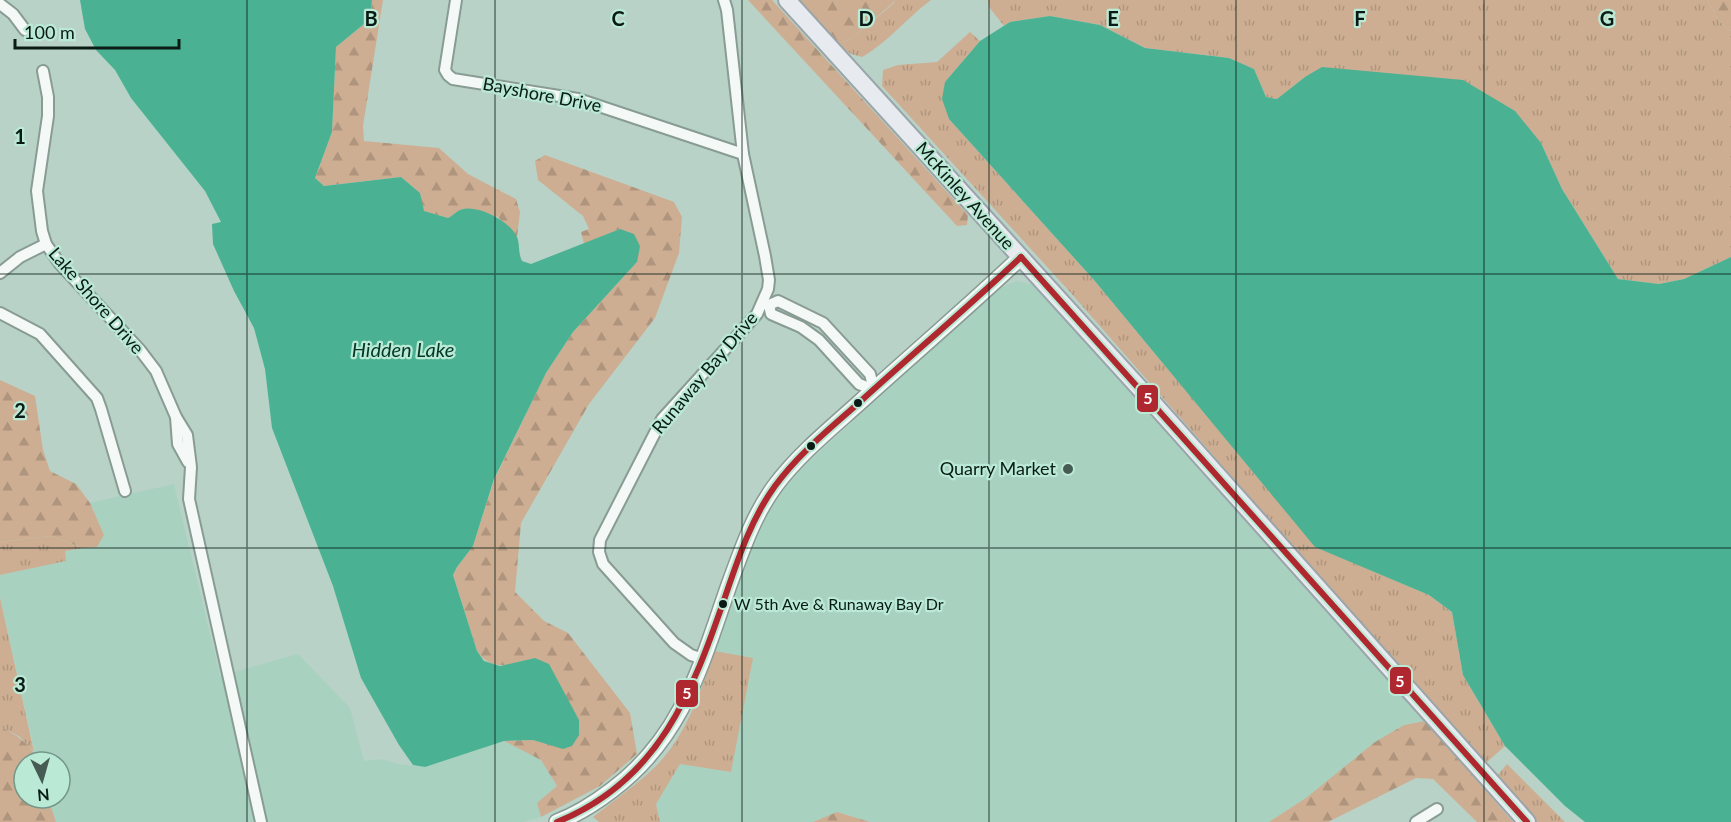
<svg xmlns="http://www.w3.org/2000/svg" width="1731" height="822" font-family="Lato,sans-serif">
  <defs>
    <pattern id="grass-tufts" width="24" height="20" patternUnits="userSpaceOnUse" patternTransform="scale(1.5)"><rect width="24" height="20" fill="#cdae92"/><path d="M3 7l-1-3M5 7V3M7 7l1-3M15 17l-1-3M17 17v-4M19 17l1-3" fill="none" stroke="#af957d"/></pattern>
    <pattern id="forest-firs" width="22" height="20" patternUnits="userSpaceOnUse" patternTransform="scale(1.5)"><rect width="22" height="20" fill="#cdae92"/><path d="M5 1l3.5 6h-7zM16 11l3.5 6h-7z" fill="#af957d"/></pattern>
  </defs>
  <rect width="100%" height="100%" fill="#b8d2c7"/>
  <!-- built -->
  <g fill="#a8d1c0">
    <path d="M1017,281l16,4 21,17 371,419 -21,4 -98,73 -37,24h-399l-33,-10 -24,10h-153l-4,-18 24,-40 50,8 23,-114 -38,-7 38,-112 22,-40 29,-33 196,-178z"/>
    <path d="M174,484l46,192 78,-22 52,54 14,53 17,-2 17,5 27,3 79,-26 37,18 16,28 -20,16 4,14 -18,5h-467l-8,-24h12v-36h-23l-37,-164v-23l65,-14v-10l32,-4 7,-12 -14,-32z"/>
  </g>
  <!-- grass -->
  <g fill="url(#grass-tufts)">
    <path d="M895,0h36c-23,17 -45,44 -69,57l-11,-3 -13,-10 13,-5 43,-36z"/>
    <path d="M988,0h719l11,20 13,11v226l-47,22 -25,5 -41,-5 -56,-90 -21,-46 -236,-66 -27,22 -12,-2 -12,-28 -25,-11 -84,-10 -45,-23 -50,-9 -40,6 -6,4 -15,-19z"/>
    <path d="M970,32l10,9 -35,41 4,37 145,161 221,266 114,49 23,17 11,63 42,71 -19,17 -125,-139 -291,-332 -188,-206 1,-16 15,-5 39,-3z"/>
    <path d="M51,536l32,12 -18,3 1,10 -66,14v-33z"/>
    <path d="M0,598l34,154 -14,-15 -20,-11z"/>
    <path d="M715,651l38,7 -22,114 -51,-8 -24,40 4,18h-61l-6,-5c20,-16 43,-32 62,-50 32,-32 45,-75 60,-116z"/>
    <path d="M1507,764l58,58h-28l-37,-43 -2,-4z"/>
  </g>
  <!-- forest -->
  <g fill="url(#forest-firs)">
    <path d="M372,0h11l-20,126 1,15 75,7 29,26 48,25 4,13 -3,25 -19,-20 -36,-8 -14,9 -25,-7 -3,-18 -19,-16 -77,9 -9,-8 17,-46 4,-85 34,-28z"/>
    <path d="M748,0h24l196,215 -1,10 -10,1z"/>
    <path d="M799,0h96l-1,2 -43,37 -13,5z"/>
    <path d="M1707,0h24v31l-13,-11z"/>
    <path d="M545,155l129,47 8,15 -3,36 -24,65 -66,86 -68,119 -6,69 29,29 24,12 62,80 7,41 -37,32 -59,31 -4,-14 20,-17 -16,-26 -37,-19 29,-1 30,8 -28,-90c-23,5 -42,16 -58,-7l-24,-76 4,-8 16,-21 21,-66 52,-107 27,-41 64,-70 -17,-33 -36,15 -3,-12 8,-3 -6,-13 -45,-36 -3,-19z"/>
    <path d="M0,380l35,16 8,54 7,21 26,13 14,19 14,32 -7,12 -14,1 -32,-12 -51,6z"/>
    <path d="M1425,721l88,101h-36l-44,-43 -17,-1 -88,44h-59l37,-24 69,-56 29,-17z"/>
    <path d="M0,726c16,9 32,18 38,36h-14v36h24l8,24h-56z"/>
    <path d="M837,812l33,10h-57z"/>
  </g>
  <!-- water -->
  <g fill="#4ab293">
    <path d="M80,0h292l-2,19 -34,28 -4,85 -17,46 9,8 77,-9 19,16 4,18 24,7c4,-2 8,-6 12,-8 16,-7 50,11 57,27 3,7 1,16 5,24l9,3 89,-35 14,5 6,12 -3,16 -64,70 -27,41 -52,106 -21,67 -16,21 -4,8 24,76 7,10 16,5 35,-8 14,6 30,56v15l-7,11 -9,3 -30,-9 -29,1 -79,26 -12,-2 -14,-20 -38,-67 -28,-92 -61,-158 -7,-59 -11,-41 -20,-37 -21,-47 -1,-20 9,-2 -16,-31 -74,-93 -16,-28 -19,-20 -11,-21z"/>
    <path d="M1050,16l50,9 45,23 84,10 25,11 12,28 11,2 28,-22 17,-10 141,13 52,31 26,32 21,46 56,90 41,5 25,-5 47,-22v565h-146l-20,-16 -60,-60 -42,-71 -11,-63 -23,-17 -114,-48 -221,-267 -145,-161 -7,-20 3,-17 35,-41 30,-19z"/>
  </g>
  <g fill="none" stroke-linecap="round" stroke-linejoin="round">
    <defs>
      <g id="minor">
        <path d="M456,0l-11,70 3,5 5,4 125,20 165,55"/>
        <path d="M0,4l13,10 12,16"/>
        <path d="M43,71l5,26v19l-11,75 5,40 4,13 14,20 80,86 16,21 20,46 11,18 4,32 -2,32 72,323"/>
        <path d="M0,273l20,-16 26,-13"/>
        <path d="M763,303l6,2 9,-4 45,22 47,51 4,16"/>
        <path d="M769,305l2,9 30,13 18,13 40,44 15,6"/>
        <path d="M0,313l40,21 57,64 4,11 24,82"/>
        <path d="M176,417l2,27 10,18"/>
        <path d="M703,659l-12,-4 -17,-12 -71,-79 -4,-12 1,-12 62,-121 95,-105 11,-25 1,-9 -4,-24 -22,-102 -16,-144 -3,-10"/>
        <path d="M1416,822l21,-13"/>
      </g>
      <path id="secondary" d="M557,822c19,-7 38,-19 55,-32 71,-53 89,-125 117,-205 13,-35 24,-69 46,-99 23,-31 55,-57 84,-83 54,-49 109,-96 162,-146"/>
      <path id="primary" d="M787,0l366,403 374,419"/>
    </defs>
    <!-- minor casing -->
    <use href="#minor" stroke="#889c93" stroke-width="14"/>
    <!-- secondary casing -->
    <use href="#secondary" stroke="#889c93" stroke-width="18"/>
    <!-- primary casing -->
    <use href="#primary" stroke="#9aa5aa" stroke-width="20"/>
    <!-- minor -->
    <use href="#minor" stroke="#f4f8f7" stroke-width="10"/>
    <!-- secondary -->
    <use href="#secondary" stroke="#f4f8f7" stroke-width="15"/>
    <!-- primary -->
    <use href="#primary" stroke="#e7eaee" stroke-width="16"/>
    <defs>
      <g id="bus-1">
        <path d="M1021,257l506,565"/>
        <path d="M557,822c102,-41 135,-129 168,-225 13,-38 26,-78 50,-111 24,-33 57,-59 87,-86 53,-48 107,-94 159,-143"/>
      </g>
    </defs>
    <!-- bus-1 casing -->
    <use href="#bus-1" stroke="#bae9d5" stroke-width="10"/>
    <!-- bus-1 -->
    <use href="#bus-1" stroke="#af272f" stroke-width="6"/>
  </g>
  <!-- grid -->
  <path fill="none" stroke="#091b14" stroke-width="1.5" stroke-opacity="0.55" d="M247,0v822M495,0v822M742,0v822M989,0v822M1236,0v822M1484,0v822M0,274h1731M0,548h1731"/>
  <!-- markers -->
  <g fill="#091b14" stroke="#bae9d5" stroke-width="2">
    <circle cx="858" cy="403" r="5"/>
    <circle cx="811" cy="446" r="5"/>
    <circle cx="723" cy="604" r="5"/>
  </g>
  <circle fill="#465b53" stroke="#bae9d5" stroke-width="2" cx="1068" cy="469" r="6"/>
  <g text-anchor="middle" stroke-width="4.5" stroke-linejoin="round" paint-order="stroke">
    <!-- bus labels -->
    <g font-size="16" fill="#091b14" stroke="#bae9d5" text-anchor="start">
      <text x="734" y="610">W 5th Ave &amp; Runaway Bay Dr</text>
    </g>
    <!-- street labels -->
    <g font-size="18" fill="#091b14" stroke="#bae9d5">
      <text transform="translate(542 95) rotate(11)" y="6">Bayshore Drive</text>
      <text transform="translate(965 196) rotate(48)" y="6">McKinley Avenue</text>
      <text transform="translate(96 301) rotate(49)" y="6">Lake Shore Drive</text>
      <text transform="translate(705 373) rotate(-50)" y="6">Runaway Bay Drive</text>
    </g>
    <!-- poi labels -->
    <g font-size="18" fill="#091b14" stroke="#bae9d5" text-anchor="end">
      <text x="1056" y="475">Quarry Market</text>
    </g>
    <!-- water labels -->
    <g font-size="20" font-style="italic" fill="#003828" stroke="#bae9d5">
      <text x="403" y="357">Hidden Lake</text>
    </g>
  </g>
  <g font-size="20" text-anchor="middle" font-weight="bold" fill="#091b14" stroke="#bae9d5" stroke-width="4.5" stroke-linejoin="round" paint-order="stroke">
    <text x="371" y="26">B</text>
    <text x="618" y="26">C</text>
    <text x="866" y="26">D</text>
    <text x="1113" y="26">E</text>
    <text x="1360" y="26">F</text>
    <text x="1607" y="26">G</text>
    <text x="20" y="144">1</text>
    <text x="20" y="418">2</text>
    <text x="20" y="692">3</text>
  </g>
  <g stroke="#bae9d5" stroke-width="2">
    <rect x="1136" y="384" width="23" height="29" rx="6" fill="#af272f"/>
    <rect x="1389" y="666" width="23" height="29" rx="6" fill="#af272f"/>
    <rect x="675" y="679" width="24" height="29" rx="6" fill="#af272f"/>
  </g>
  <g font-size="16" text-anchor="middle" font-weight="bold" fill="#fff">
    <text x="1148" y="404">5</text>
    <text x="1400" y="687">5</text>
    <text x="687" y="699">5</text>
  </g>
  <!-- north arrow -->
  <g transform="translate(42 780) rotate(175)"><circle r="28" fill="#bae9d5" stroke="#739788" stroke-width="1.5"/>
  <path d="M0-4.5L10 22L0 15L-10 22Z" fill="#465b53"/>
  <text y="-9" font-size="16" font-weight="bold" text-anchor="middle" fill="#091b14">N</text>
  </g>
  <!-- scale -->
  <path d="M15 39v9h164v-9" fill="none" stroke="#091b14" stroke-width="3"/>
  <text x="24" y="39" font-size="18" fill="#091b14" stroke="#bae9d5" stroke-width="4.5" paint-order="stroke">100 m</text>
</svg>
